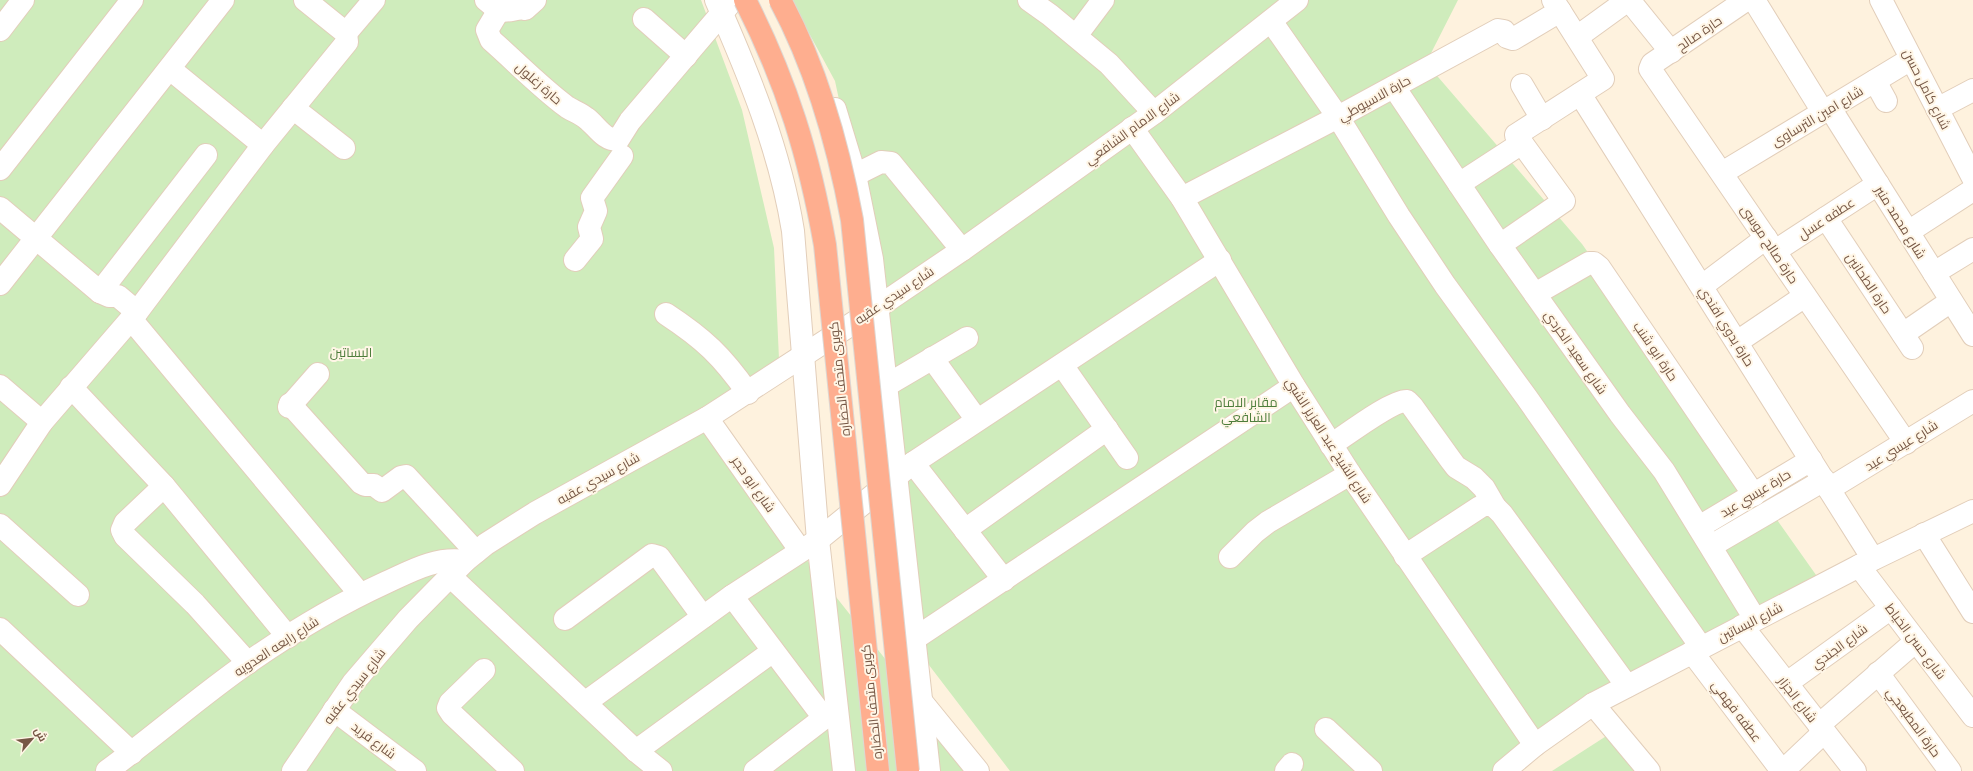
<svg xmlns="http://www.w3.org/2000/svg" width="1973" height="771" font-family="Karla,Cairo,sans-serif">
  <rect width="100%" height="100%" fill="#fef2de"/>
  <!-- green -->
  <g fill="#cfecbc">
    <path d="M0,0h701l41,110 32,138 5,111 -84,60 279,352h-974z"/>
    <path d="M791,0h667l-32,63 156,181 239,338 -320,189h-491l-104,-136 -48,-447 -23,-107z"/>
    <path d="M1625,724l31,47h-104z"/>
  </g>
  <g fill="none" stroke-linecap="round" stroke-linejoin="round">
    <defs>
      <g id="minor">
        <path d="M486,0c4,3 9,8 13,10 9,3 18,-3 26,-1l10,-9"/>
        <path d="M716,0c33,75 64,150 77,231l25,309 26,231"/>
        <path d="M1029,0l21,15 59,49 45,49"/>
        <path d="M1629,0l42,52"/>
        <path d="M1746,0l-94,64 -2,5 256,374"/>
        <path d="M1754,0l69,112"/>
        <path d="M1881,0l92,178"/>
        <path d="M499,10l-12,20 4,10c25,22 49,47 76,67 6,4 13,6 19,11 11,8 17,22 32,22l12,-19 103,-121"/>
        <path d="M644,19l42,37"/>
        <path d="M1271,21l67,96 61,99 46,69 82,113 174,249"/>
        <path d="M0,30l23,-30"/>
        <path d="M346,33l28,-33"/>
        <path d="M1076,36l27,-36"/>
        <path d="M1577,37l51,-37"/>
        <path d="M170,69l93,76"/>
        <path d="M1875,81l11,20"/>
        <path d="M1522,85l20,34"/>
        <path d="M1394,87l106,158 120,169 44,57 91,148"/>
        <path d="M1580,94l293,465"/>
        <path d="M293,108l51,40"/>
        <path d="M1830,108l143,227"/>
        <path d="M835,109l20,66 17,84 57,512"/>
        <path d="M1937,109l36,-19"/>
        <path d="M1132,128l50,70 112,188 56,88 185,271"/>
        <path d="M0,169l132,-169"/>
        <path d="M1722,173l189,-114"/>
        <path d="M855,175l26,-13 10,1 71,87"/>
        <path d="M1459,184l63,-41"/>
        <path d="M1182,198l156,-81 160,-87 6,1 3,6 6,2 47,-28"/>
        <path d="M0,208l100,84 9,4h9l19,16"/>
        <path d="M1826,218l86,130"/>
        <path d="M1908,232l65,-42"/>
        <path d="M1500,245l64,-44 -48,-66 87,-56 -50,-79"/>
        <path d="M1775,251l103,-67"/>
        <path d="M575,260l17,-21 -3,-12 7,-16 -4,-13 30,-42"/>
        <path d="M1934,273l39,-24"/>
        <path d="M0,284l223,-284"/>
        <path d="M1702,286l64,-48"/>
        <path d="M100,292l106,-137"/>
        <path d="M1535,294l54,-31h5l5,4 155,228"/>
        <path d="M666,314c38,25 56,42 82,79"/>
        <path d="M131,319l229,275"/>
        <path d="M1903,334l48,-33"/>
        <path d="M1737,342l68,-46"/>
        <path d="M932,358l45,62"/>
        <path d="M1062,365l65,93"/>
        <path d="M887,385l80,-47"/>
        <path d="M0,386l42,36"/>
        <path d="M71,387l93,99 124,151"/>
        <path d="M290,404l71,79 4,2h9l8,6 19,-14 5,-1 70,76"/>
        <path d="M289,407l29,-33"/>
        <path d="M707,418l93,132"/>
        <path d="M1331,445c14,-9 61,-45 76,-44l5,5 38,53 6,8 18,11 10,10 11,19"/>
        <path d="M913,463l91,117"/>
        <path d="M0,485l42,-63 95,-110 126,-167 84,-103 -1,-9 -41,-33"/>
        <path d="M164,486l-39,37 -3,7 3,6 70,68 53,59"/>
        <path d="M1829,489l144,-88"/>
        <path d="M0,525l78,70"/>
        <path d="M1699,527l112,-67"/>
        <path d="M965,530l142,-101"/>
        <path d="M1924,534l49,78"/>
        <path d="M1711,546l113,-66"/>
        <path d="M1405,556l75,-49 7,-3 8,3 7,7 125,172"/>
        <path d="M1230,557l25,-25 13,-10 82,-48"/>
        <path d="M1859,566l114,150"/>
        <path d="M450,576l186,175 25,20"/>
        <path d="M732,596l92,122 -69,53"/>
        <path d="M565,619l87,-64 7,2 44,60"/>
        <path d="M1742,626l113,145"/>
        <path d="M0,629l132,124"/>
        <path d="M914,639l380,-253"/>
        <path d="M1692,652l90,119"/>
        <path d="M484,670l-34,33 -2,5 4,6 61,57"/>
        <path d="M1878,673l72,98"/>
        <path d="M1787,683l104,-75"/>
        <path d="M921,701l57,70"/>
        <path d="M586,702l146,-106 86,-56 95,-77 307,-203"/>
        <path d="M1593,704l56,67"/>
        <path d="M334,710l81,61"/>
        <path d="M1819,725l97,-84"/>
        <path d="M1326,729l45,42"/>
        <path d="M636,751l137,-100"/>
        <path d="M107,771c48,-35 93,-75 142,-109 43,-30 90,-58 138,-80 26,-12 49,-25 78,-21"/>
        <path d="M293,771l60,-88 55,-64 57,-58 21,-17 49,-31 172,-95 171,-111 84,-57 192,-137 143,-113"/>
        <path d="M1286,771l6,-7"/>
        <path d="M1504,771l31,-26 58,-41 266,-138 114,-55"/>
        <path d="M1783,771l41,-39"/>
      </g>
    </defs>
    <!-- minor casing -->
    <use href="#minor" stroke="#e2ceba" stroke-width="24"/>
    <!-- minor -->
    <use href="#minor" stroke="#fff" stroke-width="22"/>
    <defs>
      <g id="highway-bridge">
        <path d="M745,0c42,83 64,155 80,245l53,526"/>
        <path d="M780,0c37,69 58,144 72,220l56,551"/>
      </g>
    </defs>
    <!-- highway-bridge casing -->
    <use href="#highway-bridge" stroke="#ded7d2" stroke-width="24" stroke-linecap="butt"/>
    <!-- highway-bridge -->
    <use href="#highway-bridge" stroke="#feae8f" stroke-width="22"/>
  </g>
  <g text-anchor="middle" stroke-width="4" stroke-linejoin="round" paint-order="stroke">
    <!-- street labels -->
    <g font-size="13" fill="#765745" stroke="#fff6e6">
      <text transform="translate(1699 33) rotate(-34)" y="5">حارة صالح</text>
      <text transform="translate(539 83) rotate(41)" y="5">حارة زغلول</text>
      <text transform="translate(1927 89) rotate(63)" y="5">شارع كامل حسن</text>
      <text transform="translate(1374 98) rotate(-29)" y="5">حارة الاسيوطي</text>
      <text transform="translate(1817 116) rotate(-31)" y="5">شارع امين الترساوى</text>
      <text transform="translate(1132 128) rotate(-36)" y="5">شارع الامام الشافعي</text>
      <text transform="translate(1826 218) rotate(-33)" y="5">عطفه عسل</text>
      <text transform="translate(1901 222) rotate(58)" y="5">شارع محمد منير</text>
      <text transform="translate(1770 244) rotate(56)" y="5">حارة صالح موسى</text>
      <text transform="translate(1869 283) rotate(56)" y="5">حارة الطحانين</text>
      <text transform="translate(894 295) rotate(-34)" y="5">شارع سيدي عقبه</text>
      <text transform="translate(1727 326) rotate(58)" y="5">حارة بدوي افندي</text>
      <text transform="translate(1656 351) rotate(56)" y="5">حارة ابو شنب</text>
      <text transform="translate(1576 352) rotate(55)" y="5">شارع سعيد الكردي</text>
      <text transform="translate(839 379) rotate(-96)" y="5">كوبرى متحف الحضاره</text>
      <text transform="translate(1329 440) rotate(57)" y="5">شارع الشيخ عبد العزيز الشبي</text>
      <text transform="translate(1901 445) rotate(-32)" y="5">شارع عيسي عيد</text>
      <text transform="translate(598 478) rotate(-29)" y="5">شارع سيدي عقبه</text>
      <text transform="translate(754 484) rotate(55)" y="5">شارع ابو حجر</text>
      <text transform="translate(1755 493) rotate(-31)" y="5">حارة عيسي عيد</text>
      <text transform="translate(1750 622) rotate(-27)" y="5">شارع البساتين</text>
      <text transform="translate(1916 641) rotate(53)" y="5">شارع حسن الخياط</text>
      <text transform="translate(276 646) rotate(-33)" y="5">شارع رابعه العدويه</text>
      <text transform="translate(1839 646) rotate(-36)" y="5">شارع الجندي</text>
      <text transform="translate(354 686) rotate(-52)" y="5">شارع سيدي عقبه</text>
      <text transform="translate(1798 699) rotate(52)" y="5">شارع الجزار</text>
      <text transform="translate(871 702) rotate(-96)" y="5">كوبرى متحف الحضاره</text>
      <text transform="translate(1737 711) rotate(53)" y="5">عطفه فهمي</text>
      <text transform="translate(1914 722) rotate(54)" y="5">حارة المطبعجي</text>
      <text transform="translate(374 740) rotate(37)" y="5">شارع فريد</text>
    </g>
    <!-- park labels -->
    <g font-size="13" fill="#4d7d3b" stroke="#fff6e6">
      <text x="351" y="357">البساتين</text>
      <text x="1246" y="407">مقابر الامام<tspan x="1246" dy="15">الشافعي</tspan></text>
    </g>
  </g>
  <!-- north arrow -->
  <g transform="translate(32 739) rotate(62)" stroke="#fff6e6" stroke-width="3" paint-order="stroke">
  <path d="M0-3L7 15L0 10L-7 15Z" fill="#765745"/>
  <text y="-6" font-size="11" font-weight="bold" text-anchor="middle" fill="#765745">ش</text>
  </g>
</svg>
